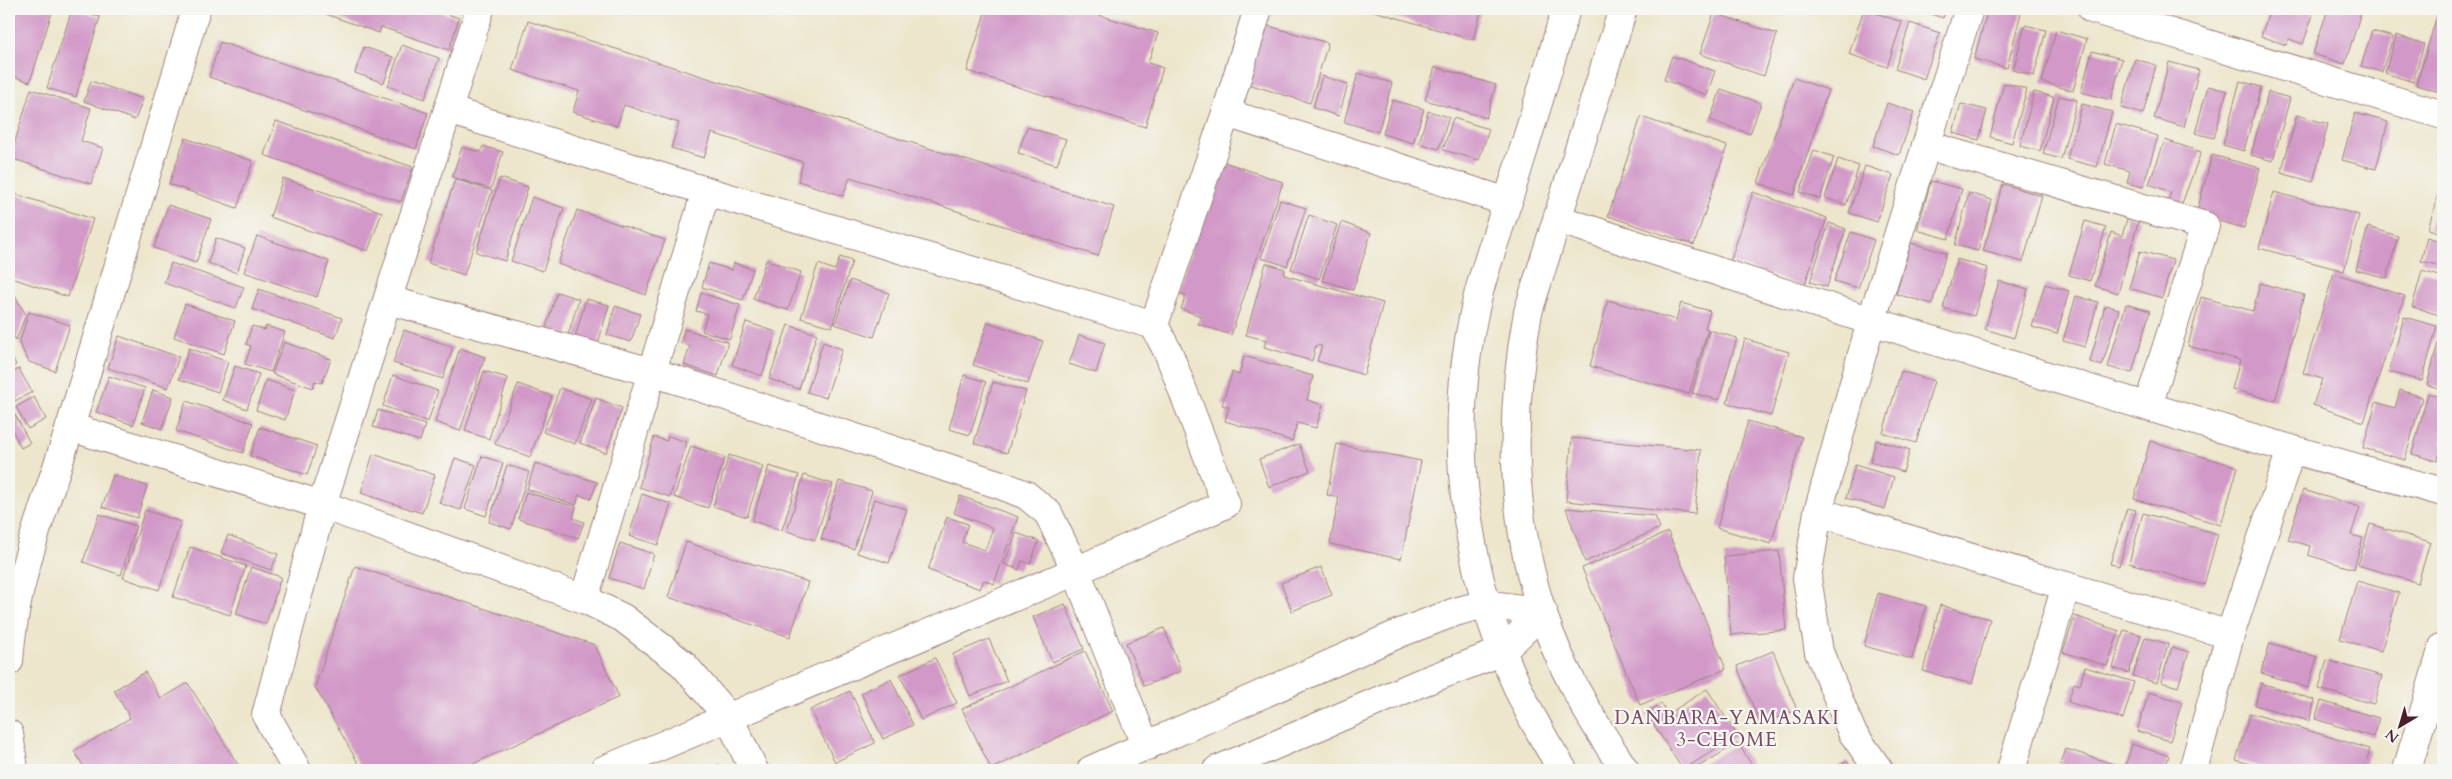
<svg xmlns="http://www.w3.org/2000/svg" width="2452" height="779" font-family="Cardo,serif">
  <rect width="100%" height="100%" fill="#f6f6f2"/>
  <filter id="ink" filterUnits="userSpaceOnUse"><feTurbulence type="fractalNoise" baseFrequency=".02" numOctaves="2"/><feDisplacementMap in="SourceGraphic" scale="10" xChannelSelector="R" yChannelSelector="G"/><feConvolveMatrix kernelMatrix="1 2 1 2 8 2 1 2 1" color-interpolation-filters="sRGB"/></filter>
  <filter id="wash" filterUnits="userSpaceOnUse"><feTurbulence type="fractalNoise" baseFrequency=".0096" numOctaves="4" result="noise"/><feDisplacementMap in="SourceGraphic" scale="20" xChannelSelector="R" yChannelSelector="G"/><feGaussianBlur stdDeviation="1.12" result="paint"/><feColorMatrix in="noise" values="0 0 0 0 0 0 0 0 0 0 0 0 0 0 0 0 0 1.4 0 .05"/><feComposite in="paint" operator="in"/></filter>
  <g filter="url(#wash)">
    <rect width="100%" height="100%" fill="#ede6cc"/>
    <g id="blocks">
      <!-- building -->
      <g fill="#d299c8">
        <path d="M9,9h44l-23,73 -21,-7z"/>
        <path d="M72,9l28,8 -24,80 -29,-9z"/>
        <path d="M321,9h111l27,9 -10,32 -68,-23 -2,6 -59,-21z"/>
        <path d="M986,9h93l79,24 -10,30 15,5 -18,59 -178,-56z"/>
        <path d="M1367,9h115l-9,31z"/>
        <path d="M1864,9l38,13 -15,45 -38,-13z"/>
        <path d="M1915,9h31l-3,9z"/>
        <path d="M1988,9h18l15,4 -14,55 -33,-9z"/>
        <path d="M2270,9h45l-12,35 -14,-5 -3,6 -25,-9z"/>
        <path d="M2328,9h34l-17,55 -32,-10z"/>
        <path d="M2439,9h4v84l-27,-8z"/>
        <path d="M1714,13l63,21 -13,42 -64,-22z"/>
        <path d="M528,21l586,186 -16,49 -248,-79 -7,19 -45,-15 5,-19 -91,-29 -8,25 -33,-10 8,-25 -55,-18 -7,21 -44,-14 6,-21 -67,-21z"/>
        <path d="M1910,23l30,10 -16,46 -29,-10z"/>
        <path d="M1262,24l66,19 -18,60 -65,-20z"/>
        <path d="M2025,25l21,5 -12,46 -21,-6z"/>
        <path d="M2056,30l31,9 -14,52 -31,-9z"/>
        <path d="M2372,31l21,6 -11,35 -21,-6z"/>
        <path d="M2396,35l28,9 -11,38 -28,-9z"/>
        <path d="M220,42l208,71 -12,36 -207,-72z"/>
        <path d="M402,45l37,13 -14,41 -37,-13z"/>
        <path d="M364,47l29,10 -9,26 -29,-10z"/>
        <path d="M2092,51l30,8 -11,41 -30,-8z"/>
        <path d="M1672,56l43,15 -8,24 -43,-15z"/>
        <path d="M2135,59l21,6 -13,49 -22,-6z"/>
        <path d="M2169,62l30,8 -15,57 -30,-9z"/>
        <path d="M1435,67l61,18 -10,33 -61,-18z"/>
        <path d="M1358,73l34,10 -14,49 -34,-10z"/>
        <path d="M1322,76l26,8 -9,32 -26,-8z"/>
        <path d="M1794,78l34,12 -34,105 -36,-12z"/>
        <path d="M91,81l52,18 -8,21 -51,-19z"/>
        <path d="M2240,81l21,6 -17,64 -21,-6z"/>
        <path d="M2004,83l23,6 -15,54 -22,-6z"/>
        <path d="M2208,86l19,5 -13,47 -19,-5z"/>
        <path d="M31,89l60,19 -10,33 22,7 -12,36 -81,-26z"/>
        <path d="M1721,89l40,14 -11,31 -40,-14z"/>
        <path d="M2034,92l20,5 -14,54 -20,-5z"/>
        <path d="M2268,92l22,6 -17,63 -22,-6z"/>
        <path d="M2059,96l18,4 -16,59 -18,-5z"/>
        <path d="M1392,100l32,9 -11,34 -30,-9z"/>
        <path d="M1887,103l27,9 -15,43 -26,-9z"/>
        <path d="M1961,104l26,6 -8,30 -26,-7z"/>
        <path d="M2082,104l30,8 -15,55 -30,-8z"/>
        <path d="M1428,111l21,6 -10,32 -20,-6z"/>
        <path d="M2355,113l33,9 -12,47 -34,-9z"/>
        <path d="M2297,115l31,9 -15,58 -32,-9z"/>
        <path d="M1641,117l86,29 -33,99 -86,-29z"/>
        <path d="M1453,118l36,11 -10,31 -36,-10z"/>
        <path d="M276,121l137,46 -12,35 -137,-47z"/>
        <path d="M2116,124l42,12 -15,51 -16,-4 3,-12 -25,-7z"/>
        <path d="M1027,127l39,12 -9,26 -39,-12z"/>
        <path d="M185,138l68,23 -16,47 -68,-24z"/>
        <path d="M2165,140l36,12 -20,54 -13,-5 3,-9 -22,-8z"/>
        <path d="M483,146l20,6 -12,37 -39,-12 10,-30 19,5z"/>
        <path d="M1814,150l20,7 -14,42 -20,-7z"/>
        <path d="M2212,155l48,13 -16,60 -48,-13z"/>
        <path d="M1838,159l21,7 -13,39 -21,-7z"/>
        <path d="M1221,161l62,21 -52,153 -33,-11 3,-8 -20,-7 5,-14 -10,-3z"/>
        <path d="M1865,166l28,9 -16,47 -28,-9z"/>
        <path d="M283,178l99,34 -14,39 -98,-34z"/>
        <path d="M500,178l28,9 -23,74 -29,-9z"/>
        <path d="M455,179l37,12 -28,84 -36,-12z"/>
        <path d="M1931,181l31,8 -14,50 -31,-9z"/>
        <path d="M2003,184l39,12 -19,66 -40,-11z"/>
        <path d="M9,192l84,27 -25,78 -59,-20z"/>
        <path d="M1753,192l74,26 -23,69 -74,-25z"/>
        <path d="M2274,192l85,23 -15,56 -85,-23z"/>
        <path d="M1969,193l23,7 -14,51 -23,-6z"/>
        <path d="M2438,194l5,2v37l-15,-4z"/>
        <path d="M532,197l32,11 -21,63 -32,-10z"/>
        <path d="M1280,200l26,8 -19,58 -26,-8z"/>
        <path d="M168,205l43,14 -15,44 -42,-15z"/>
        <path d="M577,210l88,30 -19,55 -88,-31z"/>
        <path d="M1309,215l28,10 -18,54 -28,-10z"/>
        <path d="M2128,216l11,3 -21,74 -23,-7 16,-54 11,4z"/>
        <path d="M2085,221l21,6 -16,54 -21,-6z"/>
        <path d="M1341,222l30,11 -18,57 -31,-10z"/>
        <path d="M1829,223l17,6 -19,58 -17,-5z"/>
        <path d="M2368,227l30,9 -11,42 -31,-8z"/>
        <path d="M1851,232l23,8 -16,48 -24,-7z"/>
        <path d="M257,236l72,25 -12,36 -73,-25z"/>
        <path d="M2427,237l16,5 -1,24 -21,-5z"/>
        <path d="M216,238l29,10 -8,25 -29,-10z"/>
        <path d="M1911,243l35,10 -14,51 -36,-10z"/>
        <path d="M2140,251l33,9 -11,38 -33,-10z"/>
        <path d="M840,257l12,4 -20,66 -31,-9 17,-54 17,6z"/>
        <path d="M1957,259l31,9 -14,48 -31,-8z"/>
        <path d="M766,260l35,12 -13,38 -35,-11z"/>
        <path d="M171,263l73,24 -8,21 -72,-25z"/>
        <path d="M709,263l23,7 2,-7 19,6 -10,31 -41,-13z"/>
        <path d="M1266,263l19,6 -1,6 99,28 -19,72 -47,-14 5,-15 -6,-1 -4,16 -48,-14 2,-7 -20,-5z"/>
        <path d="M2422,271l21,6v39l-31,-9z"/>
        <path d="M2334,273l71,23 -41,126 -51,-17 9,-26 -19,-6z"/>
        <path d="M850,280l39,13 -15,44 -39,-13z"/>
        <path d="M1999,281l29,8 -14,49 -29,-9z"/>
        <path d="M2260,283l44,12 -29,106 -43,-12 8,-29 -52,-14 13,-49 52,14z"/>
        <path d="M2045,284l24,7 -12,43 -25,-7z"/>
        <path d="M259,289l83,29 -7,20 -83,-29z"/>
        <path d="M557,292l22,7 -11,36 -22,-7z"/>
        <path d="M701,293l39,12 -10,34 -28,-8 5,-17 -11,-3z"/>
        <path d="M14,294l12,21 -10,25 -7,-12v-30z"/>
        <path d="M2076,296l22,6 -13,45 -22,-6z"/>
        <path d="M586,299l23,6 -11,39 -23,-7z"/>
        <path d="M1608,300l68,20 5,-17 29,8 -5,17 3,1 -19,65 -99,-28z"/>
        <path d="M185,304l50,17 -11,33 -50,-17z"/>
        <path d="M2126,304l24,7 -18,62 -24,-6z"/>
        <path d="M2105,305l14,4 -17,57 -12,-4z"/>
        <path d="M615,306l25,8 -9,28 -24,-7z"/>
        <path d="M29,312l41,13 -15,46 -26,-9 -10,-19z"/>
        <path d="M2404,317l33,9 -15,55 -33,-9z"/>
        <path d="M746,322l30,10 -14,44 -30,-11z"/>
        <path d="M988,322l55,19 -15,43 -55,-19z"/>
        <path d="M788,325l29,9 -18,55 -30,-10z"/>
        <path d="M252,326l13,4 1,-4 19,6 -14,40 -26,-8 6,-18 -5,-2z"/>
        <path d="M684,329l44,13 -10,34 -34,-11 6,-19 -9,-3z"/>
        <path d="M404,330l49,17 -10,32 -50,-16z"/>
        <path d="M1709,330l28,8 -18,62 -27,-7z"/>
        <path d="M1079,335l26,8 -9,30 -27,-9z"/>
        <path d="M119,336l60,21 -11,31 -60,-20z"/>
        <path d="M1745,339l44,13 -18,64 -44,-13z"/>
        <path d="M284,342l47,17 -9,24 -7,-2 -2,7 -41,-14z"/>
        <path d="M823,342l19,7 -16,49 -19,-6z"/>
        <path d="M2438,343l5,1v45l-16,-4z"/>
        <path d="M189,348l39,14 -10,30 -39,-13z"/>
        <path d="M460,348l25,9 -25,74 -25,-9z"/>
        <path d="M9,350l7,15 -7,4z"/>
        <path d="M1244,356l69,20 -6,24 16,5 -7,23 -19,-5 -5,18 -67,-20 4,-14 -7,-2 10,-33 7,3z"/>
        <path d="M235,366l24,8 -12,35 -24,-9z"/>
        <path d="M19,369l13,23 -17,9 -6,-13v-14z"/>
        <path d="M484,371l24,7 -19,61 -24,-8z"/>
        <path d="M1901,371l33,10 -18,62 -33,-10z"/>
        <path d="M393,375l45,16 -10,31 -45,-16z"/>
        <path d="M964,375l22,7 -16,53 -21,-6z"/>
        <path d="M109,376l36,12 -12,37 -37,-13z"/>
        <path d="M266,380l29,10 -10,30 -29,-10z"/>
        <path d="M993,382l33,9 -19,62 -33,-10z"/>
        <path d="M518,384l34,12 -22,61 -35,-13z"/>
        <path d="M560,388l32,11 -17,45 -32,-12z"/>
        <path d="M153,390l20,7 -11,32 -20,-7z"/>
        <path d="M2400,390l22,7 -17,63 -42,-12 13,-46 19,6z"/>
        <path d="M2428,393l15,5v58l-4,-1 -2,6 -25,-7z"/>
        <path d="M34,397l12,22 -18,10 -12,-22z"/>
        <path d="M596,398l26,10 -16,45 -26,-10z"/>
        <path d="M186,401l67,22 -10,30 -67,-22z"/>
        <path d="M378,410l47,15 -5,16 -47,-14z"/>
        <path d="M13,411l17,32 -9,5 -12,-24v-10z"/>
        <path d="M1748,421l54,16 -31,107 -54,-16z"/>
        <path d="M260,427l57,19 -10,29 -57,-19z"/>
        <path d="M668,436l19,6 -17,55 -31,-10 15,-50 13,4z"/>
        <path d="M1572,438l129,12 -6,64 -129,-13z"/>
        <path d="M1876,440l34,10 -7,22 -33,-10z"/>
        <path d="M2150,441l88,26 -17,58 -87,-26z"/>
        <path d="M1299,444l11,27 -41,16 -10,-28z"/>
        <path d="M1337,444l84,17 -20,98 -71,-15 9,-47 -12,-2z"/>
        <path d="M691,446l34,11 -17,51 -34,-11z"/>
        <path d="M373,454l62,21 -13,38 -61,-20z"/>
        <path d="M729,455l34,11 -16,51 -34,-11z"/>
        <path d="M482,456l21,7 -17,53 -21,-7z"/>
        <path d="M455,458l21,7 -15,45 -22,-7z"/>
        <path d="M535,463l62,19 -6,17 -12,-4 -3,10 -49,-16z"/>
        <path d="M507,465l22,7 -18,57 -22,-7z"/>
        <path d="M1855,465l39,12 -9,32 -39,-11z"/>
        <path d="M769,466l30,9 -17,55 -30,-9z"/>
        <path d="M113,475l34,11 -10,32 -35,-11z"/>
        <path d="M804,475l29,9 -18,56 -28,-9z"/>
        <path d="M839,481l33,10 -18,58 -33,-10z"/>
        <path d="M2303,490l57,17 -9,28 12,3 -9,31 -46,-14 2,-9 -22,-6z"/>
        <path d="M526,492l50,15 -3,11 11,4 -6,16 -60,-19z"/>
        <path d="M642,494l29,10 -13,41 -29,-9z"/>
        <path d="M960,496l58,21 -24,67 -10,-4 -4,9 -52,-19 19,-53 21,7 -6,18 23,8 8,-22 -39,-15z"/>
        <path d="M874,499l33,10 -18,54 -32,-10z"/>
        <path d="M1566,508l89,8 5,12 -75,34z"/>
        <path d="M2127,508l9,2 -17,56 -9,-2z"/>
        <path d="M145,510l36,12 -22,68 -36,-12z"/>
        <path d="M2143,513l75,21 -14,51 -75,-22z"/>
        <path d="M99,514l37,12 -15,49 -38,-13z"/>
        <path d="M2370,524l60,18 -12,41 -60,-18z"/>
        <path d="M1668,532l58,137 -86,36 -58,-137z"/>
        <path d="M1016,533l23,8 -9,23 -8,-3 -3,9 -15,-6z"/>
        <path d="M228,535l50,19 -7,16 -50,-17z"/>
        <path d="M686,542l122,40 -18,55 -122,-40z"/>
        <path d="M620,543l34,11 -10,35 -35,-11z"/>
        <path d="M190,547l56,19 -16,49 -57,-18z"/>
        <path d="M1779,551l7,79 -55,5 -7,-79z"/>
        <path d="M355,566l240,79 24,52 -159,73h-98l-47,-83z"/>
        <path d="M251,567l30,10 -15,47 -30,-10z"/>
        <path d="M1321,567l11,28 -40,16 -11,-28z"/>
        <path d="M2357,581l42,12 -18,58 -41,-12z"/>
        <path d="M1878,593l48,13 -14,53 -48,-13z"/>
        <path d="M1065,604l19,45 -32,13 -19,-45z"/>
        <path d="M1940,605l50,14 -18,65 -49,-13z"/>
        <path d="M2075,616l44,15 -12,35 -44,-14z"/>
        <path d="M1164,628l17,43 -37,15 -18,-43z"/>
        <path d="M2124,630l17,5 -12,38 -16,-5z"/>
        <path d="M2145,637l23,7 -11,39 -24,-7z"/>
        <path d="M989,639l18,42 -37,15 -17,-42z"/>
        <path d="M2270,643l47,14 -9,31 -47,-15z"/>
        <path d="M2172,647l17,5 -11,35 -17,-5z"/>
        <path d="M1085,651l28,60 -122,58 -29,-60z"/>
        <path d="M1773,651l24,59 -37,14 -23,-58z"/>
        <path d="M935,658l22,45 -36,17 -21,-45z"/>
        <path d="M2327,660l55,16 -8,28 -55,-15z"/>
        <path d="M2085,667l49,15 -11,37 -55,-17 6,-19 6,2z"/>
        <path d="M145,672l16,27 27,-16 53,87h-155l-12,-19 56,-33 -16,-28z"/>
        <path d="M891,679l22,46 -30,14 -22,-46z"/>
        <path d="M2261,683l54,17 -6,21 -54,-16z"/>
        <path d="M1707,689l30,46 -54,35 -37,-57 15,-10 7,11z"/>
        <path d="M850,691l25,52 -40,19 -25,-52z"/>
        <path d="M2149,692l33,10 -12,39 -33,-10z"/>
        <path d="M2321,701l58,17 -6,19 -58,-18z"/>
        <path d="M2250,713l120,36 -6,21h-92l-36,-10z"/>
        <path d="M1738,743l17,27h-62z"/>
        <path d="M2132,744l37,12 -5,14h-40z"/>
        <path d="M2066,749l54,17 -2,4h-59z"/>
        <path d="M1847,761l6,9h-20z"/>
        <path d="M719,764l2,6h-17z"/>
      </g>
    </g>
  </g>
  <g filter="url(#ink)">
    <use href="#blocks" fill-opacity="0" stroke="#9c827c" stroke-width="1"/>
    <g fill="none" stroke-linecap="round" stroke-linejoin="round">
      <defs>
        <g id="street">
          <path d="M2092,9l351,106"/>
          <path d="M448,110l258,81 448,134"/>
          <path d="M1226,113l282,89"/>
          <path d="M1926,145l279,81 -57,180"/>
          <path d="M1558,219c293,97 588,191 885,273"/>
          <path d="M388,300l264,72 349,113 25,10 22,18 28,58 70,176"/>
          <path d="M70,427l252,78 262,94 39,19 60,46 46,54 25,52"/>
          <path d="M1818,512l412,123"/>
          <path d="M584,599l122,-408"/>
          <path d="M9,661c5,-82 38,-159 62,-237 42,-138 83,-277 125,-415"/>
          <path d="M9,734l5,36"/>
          <path d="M297,770l-31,-55 56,-210 158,-496"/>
          <path d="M604,770l472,-199 150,-67 -57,-150 -15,-29 72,-212 32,-104"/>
          <path d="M1879,770l-27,-38 -33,-80 -12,-74 11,-66 53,-190 98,-313"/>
          <path d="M2011,770l55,-184"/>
          <path d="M2193,770l37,-135 61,-185"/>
        </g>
        <g id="secondary">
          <path d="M1623,9l-95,303c-20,108 -18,218 22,322 19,49 46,93 75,136"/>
          <path d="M1091,770l309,-137 55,-21 30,-8 58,8"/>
          <path d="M1217,770l203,-87 81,-31 42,-40"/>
          <path d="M1563,770c-90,-138 -124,-309 -86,-470 8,-34 21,-67 31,-100 20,-63 39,-127 58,-191"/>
          <path d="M2407,770l36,-123"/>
        </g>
      </defs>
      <!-- street casing -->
      <use href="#street" stroke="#9c827c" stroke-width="30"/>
      <!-- secondary casing -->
      <use href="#secondary" stroke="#9c827c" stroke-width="30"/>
      <!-- street -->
      <use href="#street" stroke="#fff" stroke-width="28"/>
      <!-- secondary -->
      <use href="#secondary" stroke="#fff" stroke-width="28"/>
    </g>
  </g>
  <g text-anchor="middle" stroke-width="4.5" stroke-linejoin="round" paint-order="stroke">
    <!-- neighbourhood labels -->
    <g font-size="19" letter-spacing="1" fill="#7a4a62" stroke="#f6f6f2">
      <text x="1727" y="724">DANBARA-YAMASAKI<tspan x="1727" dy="22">3-CHOME</tspan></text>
    </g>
  </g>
  <!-- margin -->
  <rect width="2452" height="779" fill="none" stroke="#f6f6f2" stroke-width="30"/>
  <!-- north arrow -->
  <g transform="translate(2400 726) rotate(218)" stroke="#f6f6f2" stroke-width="4" paint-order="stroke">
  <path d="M0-4L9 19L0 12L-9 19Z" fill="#4a1f2b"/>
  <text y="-8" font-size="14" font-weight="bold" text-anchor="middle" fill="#4a1f2b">N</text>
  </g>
</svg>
